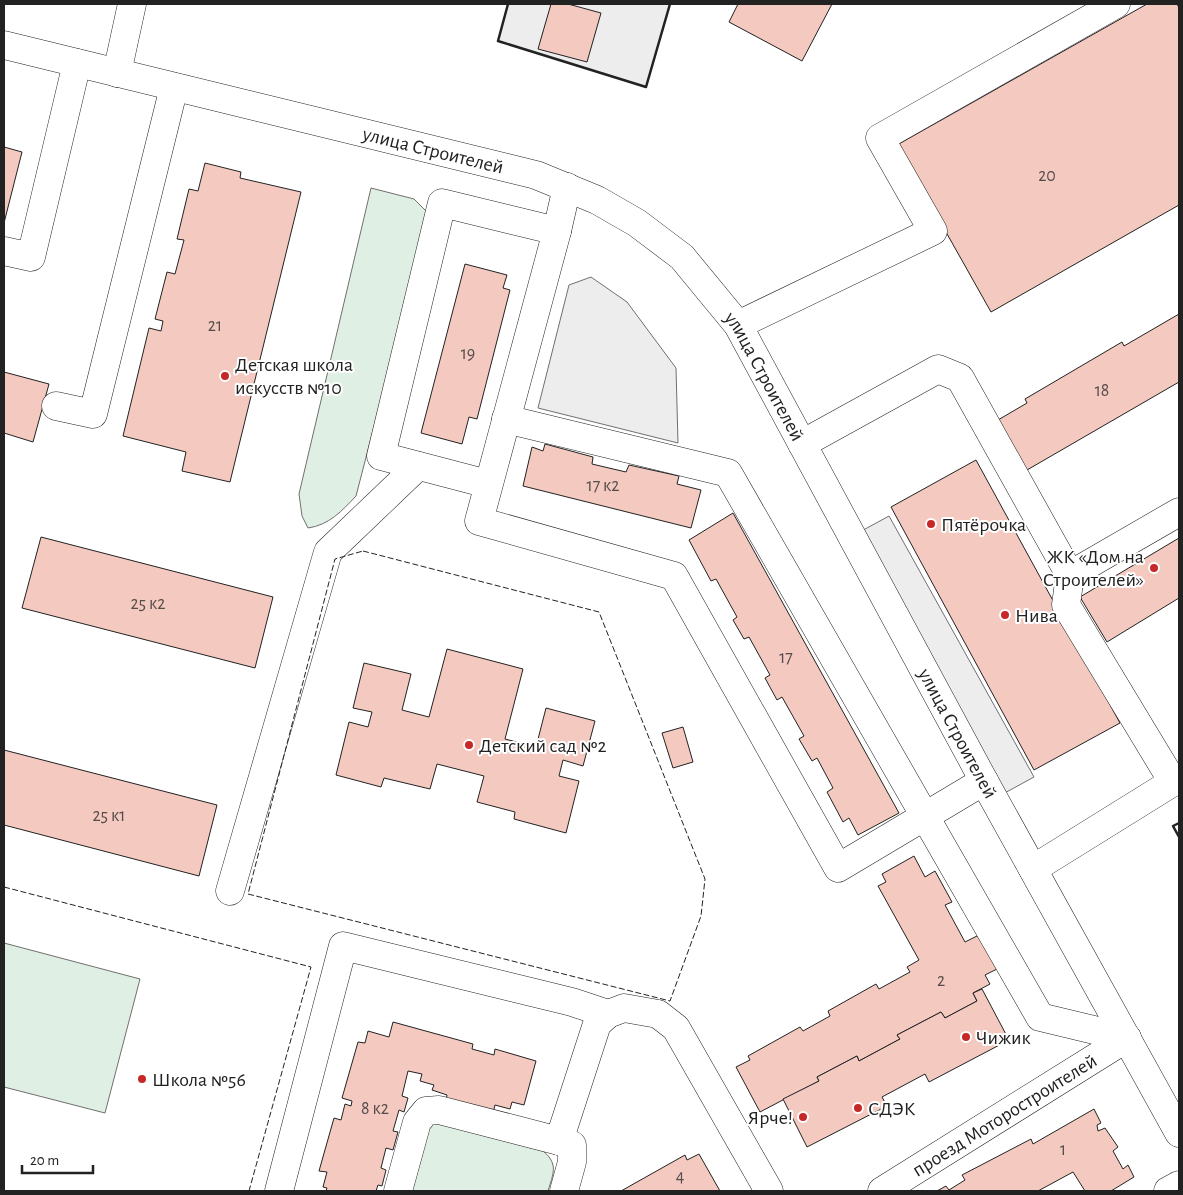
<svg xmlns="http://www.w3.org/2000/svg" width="1183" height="1195" font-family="'Alegreya Sans',sans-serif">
  <rect width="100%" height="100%" fill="#fff"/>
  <!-- green -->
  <g fill="#e0efe3" stroke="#6f6f6f">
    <path d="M371,188l43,11 14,14 -1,9 -71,274c-14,15 -27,29 -48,32l-6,-12 -3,-22z"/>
    <path d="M4,943l136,36 -35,134 -101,-26z"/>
    <path d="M437,1123l106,28c16,13 10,23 5,40h-140l22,-67z"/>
  </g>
  <!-- parking -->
  <g fill="#ededed" stroke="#6f6f6f">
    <path d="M508,4h162l-24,83 -148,-46z"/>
    <path d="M591,277l36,25 49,66 2,75 -140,-35 31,-123z"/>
    <path d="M889,516l145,261 -33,18 -145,-261z"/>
  </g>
  <!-- building -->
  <g fill="#f3c9c0" stroke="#222">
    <path d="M551,4h17l33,9 -14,49 -49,-13z"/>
    <path d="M738,4h94l-30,57 -73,-39z"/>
    <path d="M1147,4h30l2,4v197l-188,107 -94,-167z"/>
    <path d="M4,147l18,5 -18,71z"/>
    <path d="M205,163l36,9 -1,6 61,14 -71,290 -48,-11 4,-19 -63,-16 26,-108 12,3 2,-10 -8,-2 12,-47 8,2 9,-34 -7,-1 12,-50 9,2z"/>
    <path d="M465,264l42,11 -4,13 7,2 -33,129 -8,-2 -7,27 -41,-11z"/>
    <path d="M1179,314v68l-152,88 -29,-50 29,-17 -2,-4 97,-57 2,4z"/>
    <path d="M4,372l45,12 -16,58 -29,-9z"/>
    <path d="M545,444l48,13 -1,7 34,8 3,-7 50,11 -2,8 24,6 -10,38 -168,-42 9,-39 11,4z"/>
    <path d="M976,460l144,263 -86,47 -143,-263z"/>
    <path d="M733,513l166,300 -41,22 -9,-17 -6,4 -16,-30 6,-4 -16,-30 -5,3 -13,-22 5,-3 -22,-39 -5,3 -12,-22 5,-3 -21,-38 -5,2 -11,-19 4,-3 -21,-38 -5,2 -22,-41z"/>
    <path d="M41,537l232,60 -18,71 -233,-60z"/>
    <path d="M1179,538v60l-72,44 -27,-45z"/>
    <path d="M447,649l76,20 -18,70 31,8 10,-39 49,13 -12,45 -20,-6 -4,16 20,5 -13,52 -52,-14 1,-7 -38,-10 7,-26 -47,-12 -7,25 -46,-11 -3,9 -45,-12 13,-53 19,5 4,-15 -19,-4 11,-45 47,11 -9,36 27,7z"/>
    <path d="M683,727l10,35 -20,6 -11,-35z"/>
    <path d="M4,750l213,55 -18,71 -195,-51z"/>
    <path d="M914,856l11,21 10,-6 17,31 -7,3 20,37 14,-7 18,34 -12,6 5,9 -17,9 4,8 -32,17 -4,-6 -44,23 3,4 -41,22 -2,-5 -40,21 2,4 -59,31 -24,-45 14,-7 -2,-4 52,-29 3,4 27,-15 -2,-5 48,-27 3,5 31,-17 -3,-5 12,-7 -41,-74 8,-4 -4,-8z"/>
    <path d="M982,989l27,51 -80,42 -4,-8 -43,23 5,9 -80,41 -24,-48 36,-18 -2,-4 40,-21 2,5 41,-22 -3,-4 44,-23 4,6 32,-17 -4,-8z"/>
    <path d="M393,1022l80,22 -1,5 22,6 1,-6 41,12 -12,44 -12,-3 -2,7 -15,-4 -2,8 -47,-13 1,-5 -15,-5 2,-5 -14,-4 2,-7 -14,-3 -6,25 6,2 -4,14 -5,-2 -6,21 5,1 -5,18 -7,-2 -5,20 5,2 -4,16 -4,-1 -2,6h-50l1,-3 -4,-1 4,-15 -8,-1 15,-53 7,2 4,-16 6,2 1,-5 -10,-3 16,-56 7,1 3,-12 21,6z"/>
    <path d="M1094,1109l7,14 -4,2 1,6 7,-3 13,19 -5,4 10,18 5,-4 6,12 -23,14h-26l-12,-19 -35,19h-101l9,-5 3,4 16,-10 -3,-5 69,-36 2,5z"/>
    <path d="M699,1154l21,37h-99l64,-36 2,5z"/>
  </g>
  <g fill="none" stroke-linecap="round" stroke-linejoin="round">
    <defs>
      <g id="minor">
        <path id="s1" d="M4,45l532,130 61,25 40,23 45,34 56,68 246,456 195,352"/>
        <path d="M117,73l15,-69"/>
        <path d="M567,187l-10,44 -78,290 195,55 164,292 146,-87"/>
        <path d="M4,251l27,6 46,-194"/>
        <path d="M738,325l195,-94 -53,-93 236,-134"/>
        <path d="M56,406l37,8 81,-327"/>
        <path d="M506,419l222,54 312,544 87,21"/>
        <path d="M802,444l136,-75 22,9 110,197"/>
        <path d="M488,484l-107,-28 61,-253 115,28"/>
        <path d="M1179,512l-109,63 -4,30 107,177 6,-4"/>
        <path d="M1033,869l140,-87"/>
        <path d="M230,891l98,-339 90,-86"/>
        <path d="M559,1141l13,4v17l-8,29"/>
        <path d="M279,1191l64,-245 229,56 36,12"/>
        <path d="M398,1191l19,-69 9,-11 13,-1 120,31 38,-117 11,-10 16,-6 34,6 18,14 93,163"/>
        <path id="s2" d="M882,1191l245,-153"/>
        <path d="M1168,1191l11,-6"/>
      </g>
    </defs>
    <!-- minor casing -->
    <use href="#minor" stroke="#222" stroke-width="29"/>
    <!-- minor -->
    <use href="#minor" stroke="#fff" stroke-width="28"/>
    <!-- fence -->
    <g stroke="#222" stroke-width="1" stroke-dasharray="6 2.5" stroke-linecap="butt">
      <path d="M363,551l236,61 106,267 -4,37 -31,85 -422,-107 87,-335z"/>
      <path d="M4,887l307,80 -62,224"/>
    </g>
    <!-- wall -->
    <g stroke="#222" stroke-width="2.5">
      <path d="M508,4l-10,37 148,46 24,-83"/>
      <path d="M1179,823l-6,3 6,11"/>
    </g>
  </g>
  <!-- markers -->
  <g fill="#c62828" stroke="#fff" stroke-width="2">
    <circle cx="225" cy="376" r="5"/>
    <circle cx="931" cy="524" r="5"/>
    <circle cx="1154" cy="568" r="5"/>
    <circle cx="1005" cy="615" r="5"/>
    <circle cx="469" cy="745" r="5"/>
    <circle cx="966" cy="1037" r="5"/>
    <circle cx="142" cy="1079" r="5"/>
    <circle cx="858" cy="1108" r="5"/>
    <circle cx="803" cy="1117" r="5"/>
  </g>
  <g text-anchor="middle" stroke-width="4" stroke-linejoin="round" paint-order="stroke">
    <!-- number labels -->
    <g font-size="18" fill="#564c4a">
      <text x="1047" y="181">20</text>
      <text x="215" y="331">21</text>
      <text x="468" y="359">19</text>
      <text x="1102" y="396">18</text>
      <text x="603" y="491">17 к2</text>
      <text x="148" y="609">25 к2</text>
      <text x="786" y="663">17</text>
      <text x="109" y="821">25 к1</text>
      <text x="941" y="986">2</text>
      <text x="375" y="1114">8 к2</text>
      <text x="1063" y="1155">1</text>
      <text x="680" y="1182">4</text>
    </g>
    <!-- street labels -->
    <g font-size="20" fill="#222" stroke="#fff">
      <text dy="7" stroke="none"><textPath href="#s1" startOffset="442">улица Строителей</textPath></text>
      <text dy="7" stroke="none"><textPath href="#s1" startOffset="862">улица Строителей</textPath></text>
      <text dy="7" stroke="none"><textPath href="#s1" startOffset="1268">улица Строителей</textPath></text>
      <text dy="7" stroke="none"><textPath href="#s2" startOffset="144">проезд Моторостроителей</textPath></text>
    </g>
    <!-- poi labels -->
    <g font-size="20" fill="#222" stroke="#fff" text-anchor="start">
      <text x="235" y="371">Детская школа<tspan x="235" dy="23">искусств №10</tspan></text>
      <text x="941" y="531">Пятёрочка</text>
      <text x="1144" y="563" text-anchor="end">ЖК «Дом на<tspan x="1144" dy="23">Строителей»</tspan></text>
      <text x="1015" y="622">Нива</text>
      <text x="479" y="752">Детский сад №2</text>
      <text x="976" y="1044">Чижик</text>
      <text x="152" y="1086">Школа №56</text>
      <text x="868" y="1115">СДЭК</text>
      <text x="793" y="1124" text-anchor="end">Ярче!</text>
    </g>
  </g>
  <!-- border -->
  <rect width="1183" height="1195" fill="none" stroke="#222222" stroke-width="10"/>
  <!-- scale -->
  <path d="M22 1165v8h71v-8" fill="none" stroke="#222222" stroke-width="2.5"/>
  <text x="30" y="1165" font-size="15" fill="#222222" stroke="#ffffff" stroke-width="4" paint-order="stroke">20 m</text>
</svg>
